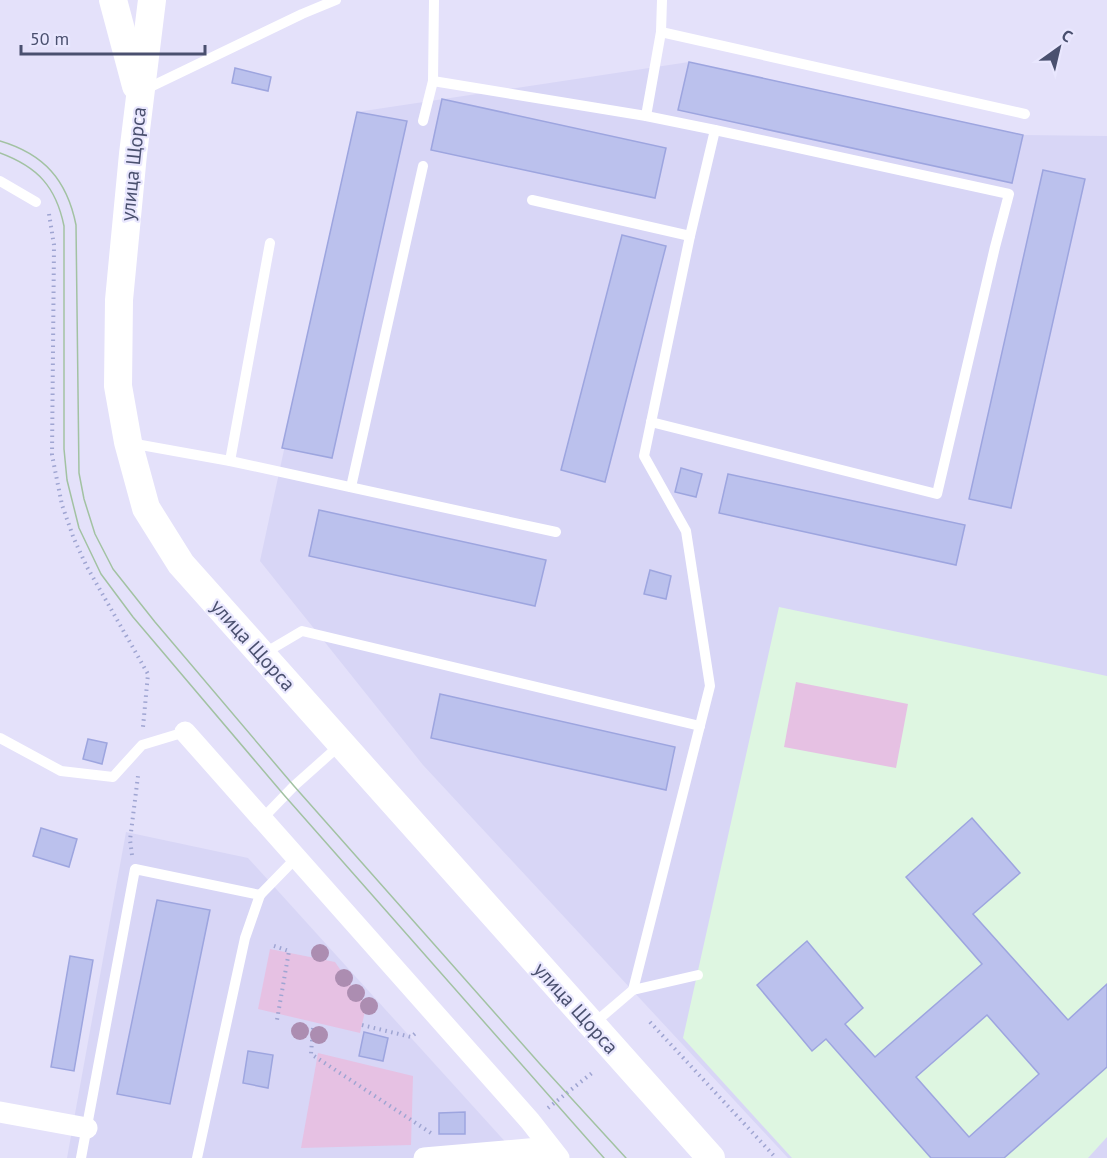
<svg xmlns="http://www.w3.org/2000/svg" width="1107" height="1158" font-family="'PT Sans',sans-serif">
  <rect width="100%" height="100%" fill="#e4e1fa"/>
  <!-- residential -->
  <g fill="#d8d6f6">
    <path d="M689,62l334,73 84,1v1022h-319l-365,-393 -163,-204 97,-449z"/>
    <path d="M126,832l122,26 272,300h-453z"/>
  </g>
  <!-- education -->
  <path fill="#def6e1" d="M779,607l328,69v461l-19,21h-296l-109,-120z"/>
  <!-- green -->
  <g fill="#e6c1e3">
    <path d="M796,682l112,22 -12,64 -112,-21z"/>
    <path d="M270,949l65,13 31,45 -6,26 -102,-24z"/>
    <path d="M318,1053l95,23 -2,69 -110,3z"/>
  </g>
  <!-- building -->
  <g fill="#bbc1ed" stroke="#9da5df" stroke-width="1.5" fill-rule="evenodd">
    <path d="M689,62l334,73 -11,48 -334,-73z"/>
    <path d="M235,68l36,9 -3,14 -36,-8z"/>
    <path d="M442,99l224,49 -11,50 -224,-48z"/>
    <path d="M357,112l50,9 -75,337 -50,-10z"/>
    <path d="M1043,170l42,9 -74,329 -42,-9z"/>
    <path d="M622,235l44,11 -61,236 -44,-12z"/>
    <path d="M681,468l21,6 -6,23 -21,-5z"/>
    <path d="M728,474l237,51 -9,40 -237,-52z"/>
    <path d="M319,510l227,50 -11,46 -226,-50z"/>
    <path d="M650,570l21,6 -5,23 -22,-5z"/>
    <path d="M440,694l235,53 -9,43 -235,-52z"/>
    <path d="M88,739l19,4 -5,21 -19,-5z"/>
    <path d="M972,818l48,55 -47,41 95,106 39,-36v83l-103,91h-73l-105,-119 -14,12 -55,-66 50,-44 56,67 -18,16 30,33 107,-93 -76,-87zM987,1015l52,59 -70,63 -53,-60z"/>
    <path d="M41,828l36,11 -8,28 -36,-11z"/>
    <path d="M157,900l53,10 -40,194 -53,-10z"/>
    <path d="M70,956l23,4 -19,111 -23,-4z"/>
    <path d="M364,1032l24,6 -5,23 -24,-5z"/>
    <path d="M248,1051l25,4 -5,33 -25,-5z"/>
    <path d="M465,1112v22h-26v-21z"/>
  </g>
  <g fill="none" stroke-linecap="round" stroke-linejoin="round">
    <!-- path -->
    <g stroke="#9fa5d2" stroke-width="4" stroke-dasharray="1.5 4.5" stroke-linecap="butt">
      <path d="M49,214l5,31 -2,210 10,50 12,34 13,28 61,107 -5,53"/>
      <path d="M132,855l-2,-15 8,-64"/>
      <path d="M274,946l15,5 -12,69"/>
      <path d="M650,1022l126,136"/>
      <path d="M362,1025l49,12 7,-6"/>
      <path d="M313,1028l-2,26 123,81"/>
      <path d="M548,1108l44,-35"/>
    </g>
    <!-- lane -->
    <g stroke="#fff" stroke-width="10">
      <path d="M661,32l364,82"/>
      <path d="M433,81l213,35"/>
      <path d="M144,90l158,-76 34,-14"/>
      <path d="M423,121l10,-40 1,-81"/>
      <path d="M0,181l36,21"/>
      <path d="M532,200l158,36"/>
      <path d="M651,422l286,72 58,-247 14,-53 -294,-64"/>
      <path d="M130,443l100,18 326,71"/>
      <path d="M230,461l40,-218"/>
      <path d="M351,487l72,-321"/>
      <path d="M263,654l39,-23 398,95"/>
      <path d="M0,738l61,33 52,6 29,-32 43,-13"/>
      <path d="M263,818l31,-32 46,-41"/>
      <path d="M633,990l65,-15"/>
      <path d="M592,1025l41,-35 77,-304 -24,-155 -42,-75 46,-220 25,-106 -69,-14 15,-84 1,-32"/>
      <path d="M81,1158l54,-289 125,26 37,-38"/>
      <path d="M197,1158l48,-220 15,-43"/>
    </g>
    <!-- street -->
    <g stroke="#fff" stroke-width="21">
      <path d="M185,732l345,389 29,37"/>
      <path d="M0,1112l87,16"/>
      <path d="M424,1158l126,-11"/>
    </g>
    <!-- secondary -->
    <g stroke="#fff" stroke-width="28">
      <path d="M113,0l23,86"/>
      <path d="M152,0l-19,154 -14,146 -1,86 10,56 18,66 35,56 530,594"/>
    </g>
    <!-- tram -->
    <g stroke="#a2c2a2" stroke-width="1.5">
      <path d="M0,141c44,13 67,39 76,84l3,248 5,26 11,35 18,35 42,53 139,164 246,278 86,94"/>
      <path d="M0,153c38,14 56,34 64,73v223l3,31 12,48 22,46 32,43 151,178 320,363"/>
    </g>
  </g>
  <!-- trees -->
  <g fill="#ac8db1">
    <circle cx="320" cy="953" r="9"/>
    <circle cx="344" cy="978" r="9"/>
    <circle cx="356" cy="993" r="9"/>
    <circle cx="369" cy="1006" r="9"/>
    <circle cx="300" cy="1031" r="9"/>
    <circle cx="319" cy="1035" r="9"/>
  </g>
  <g text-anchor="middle" stroke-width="4.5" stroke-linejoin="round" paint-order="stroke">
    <!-- street labels -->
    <g font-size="20" fill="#4a506f" stroke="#e9e7fe">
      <text transform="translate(133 164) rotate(-84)" y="7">улица Щорса</text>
      <text transform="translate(253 645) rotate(48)" y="7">улица Щорса</text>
      <text transform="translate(576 1008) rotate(48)" y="7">улица Щорса</text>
    </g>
  </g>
  <!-- north arrow -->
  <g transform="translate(1059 48) rotate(34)" stroke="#e9e7fe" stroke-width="4.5" paint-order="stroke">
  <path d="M0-4.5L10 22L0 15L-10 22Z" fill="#4a506f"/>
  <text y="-9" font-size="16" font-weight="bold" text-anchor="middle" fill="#4a506f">С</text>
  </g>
  <!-- scale -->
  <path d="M21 45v9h184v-9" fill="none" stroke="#4a506f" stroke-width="3"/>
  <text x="30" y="45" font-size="18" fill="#4a506f" stroke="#e9e7fe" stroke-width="4.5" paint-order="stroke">50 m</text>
</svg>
